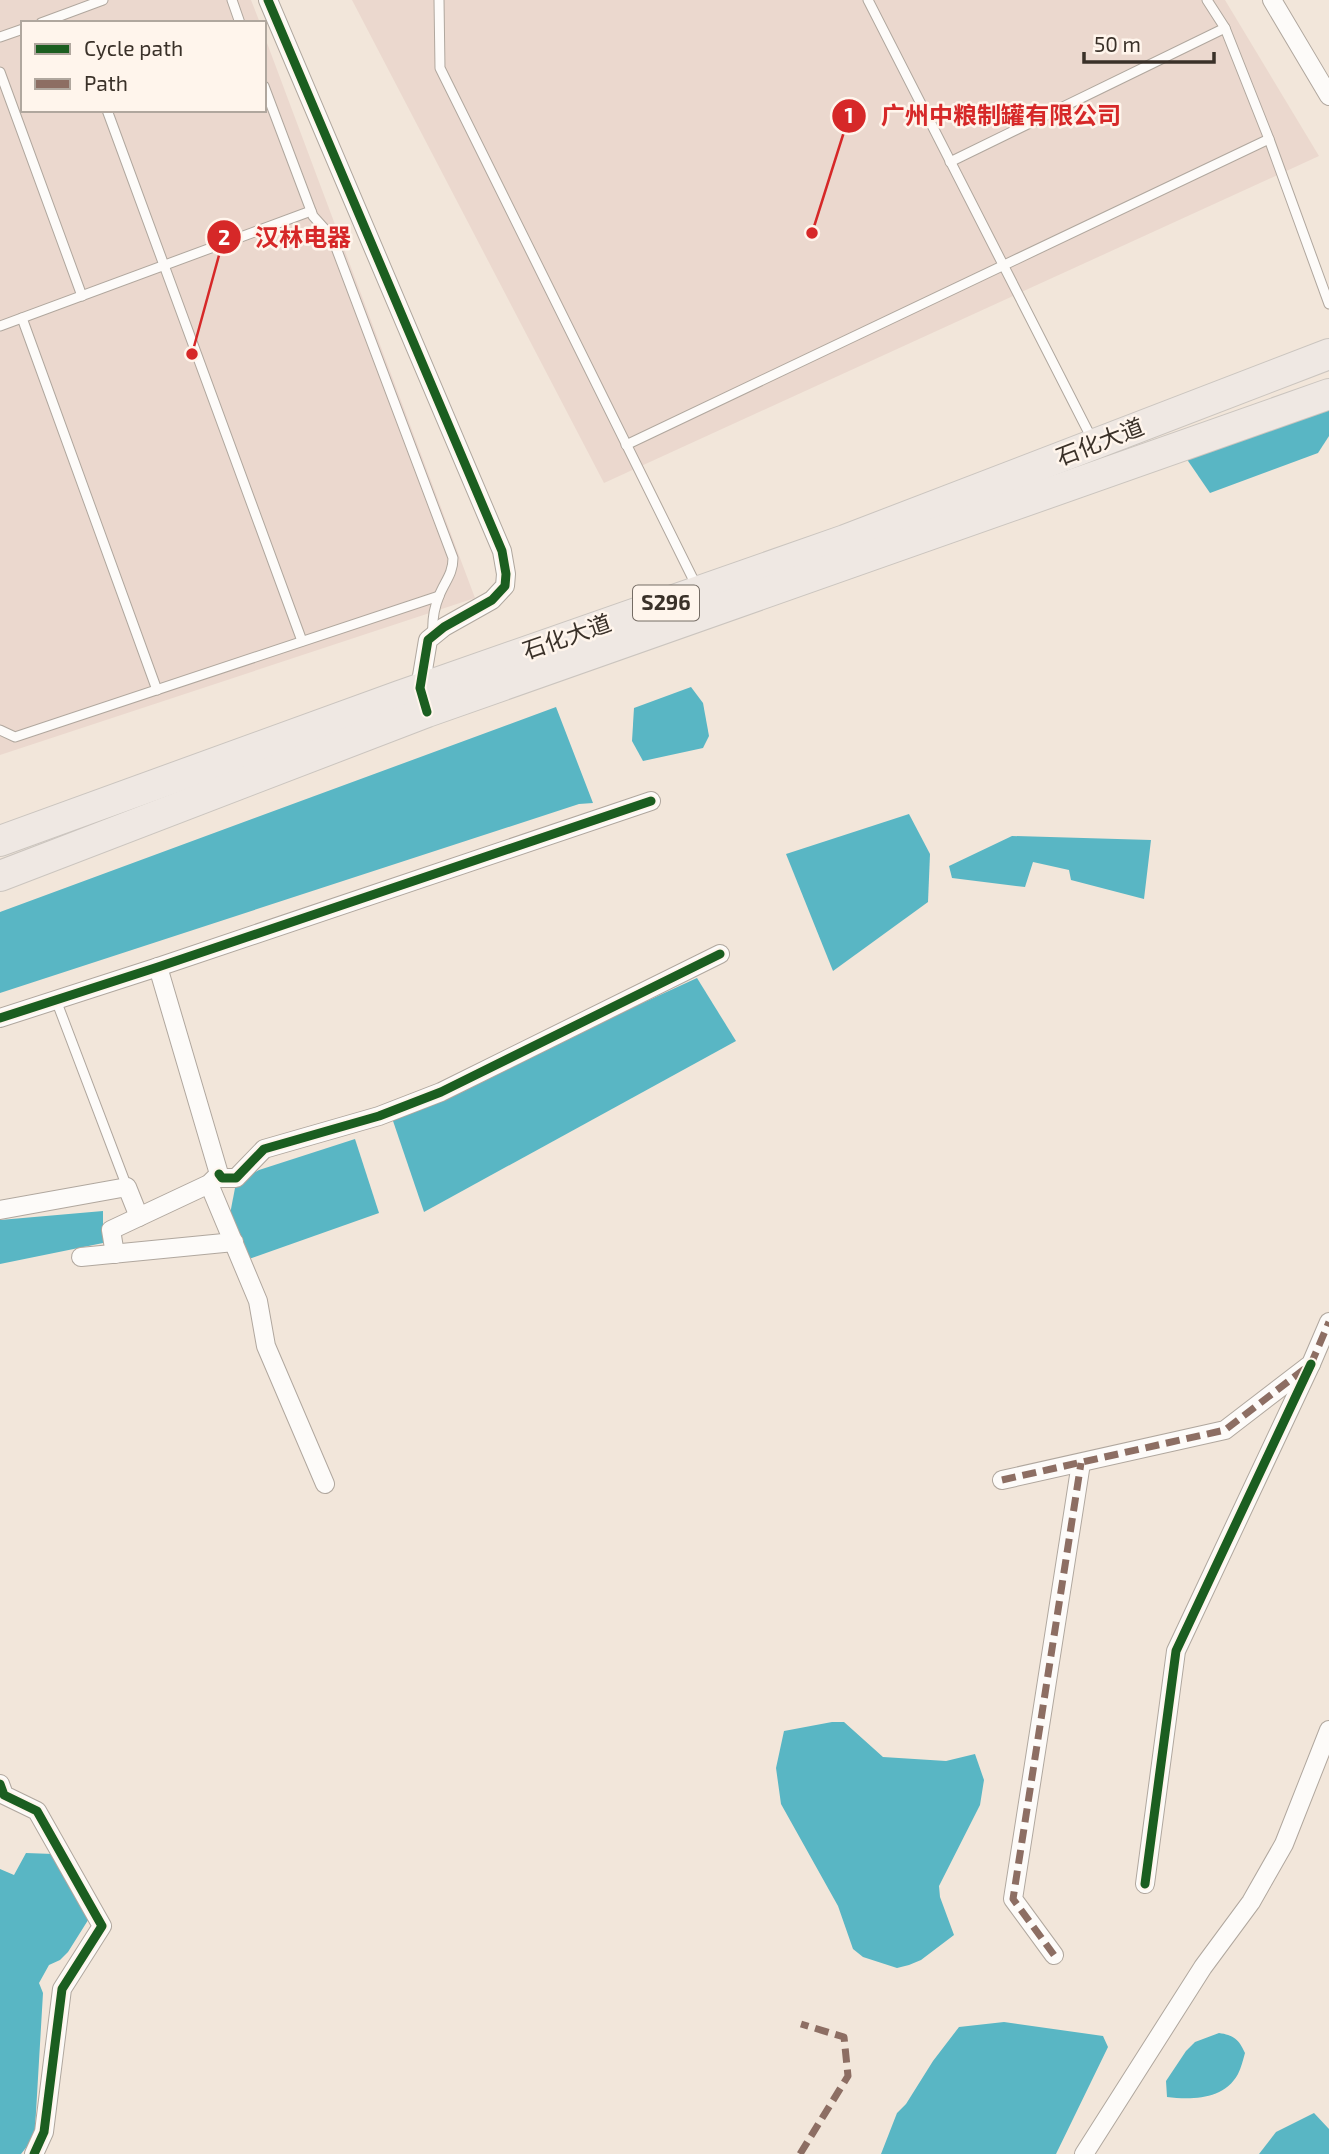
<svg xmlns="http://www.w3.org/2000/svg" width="1329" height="2154" font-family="'Exo 2','Noto Sans SC',sans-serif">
  <rect width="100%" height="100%" fill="#f2e6da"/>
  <!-- industrial -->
  <g fill="#ebd8ce">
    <path d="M0,0h251l9,23h-237v87h241v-75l211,563 -475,157z"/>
    <path d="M352,0h873l94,156 -715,327z"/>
  </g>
  <!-- water -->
  <g fill="#59b6c4">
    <path d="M1329,402v34l-11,17 -108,40 -24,-35z"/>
    <path d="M691,687l12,16 6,33 -6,12 -60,13 -11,-20 2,-33z"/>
    <path d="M556,707l37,96 -14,1 -579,189v-81z"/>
    <path d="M909,814l21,40 -2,48 -95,69 -47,-117z"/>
    <path d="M1012,836l139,4 -7,59 -73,-19 -2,-10 -36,-8 -8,25 -73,-9 -3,-12z"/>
    <path d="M697,978l39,63 -312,171 -32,-94z"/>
    <path d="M355,1139l24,74 -130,46 -19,-45 6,-31 23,-13z"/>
    <path d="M103,1211v32l-103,21v-44z"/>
    <path d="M832,1722h12l39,35 63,4 29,-7 9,26 -4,25 -41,81 1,11 14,38 -33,25 -12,5 -12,3 -34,-11 -10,-8 -15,-43 -57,-102 -5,-36 8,-37z"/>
    <path d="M26,1853l27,1 37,63 -22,35 -8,8 -11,5 -10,18 4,10 -8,136 -3,11 -11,14h-21v-285l14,6z"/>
    <path d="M1004,2022l99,14 5,11 -52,107h-175l16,-41 9,-9 27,-43 26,-34z"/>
    <path d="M1219,2033c14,2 20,6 26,20 -2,7 -4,15 -7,21 -14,26 -47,26 -71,23l-1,-16 20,-30 9,-9z"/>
    <path d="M1314,2113l15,16v25h-70l17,-22z"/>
  </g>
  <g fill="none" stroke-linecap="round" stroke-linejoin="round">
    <defs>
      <g id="service">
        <path d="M232,0l8,23"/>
        <path d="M439,0l1,68 256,517"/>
        <path d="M868,0l224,439"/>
        <path d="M1207,0l18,28 44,111 60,165"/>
        <path d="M41,23l62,-23"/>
        <path d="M0,37l23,-8"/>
        <path d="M0,72l82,224"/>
        <path d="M264,86l49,130 19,21 121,321c0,16 -8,23 -14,38 -5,12 -7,27 -6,40"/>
        <path d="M107,110l195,531"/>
        <path d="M950,162l275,-134"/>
        <path d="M22,318l135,372"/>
        <path d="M0,326l311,-115"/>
        <path d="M626,445l643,-306"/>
        <path d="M0,730l15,7 424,-141"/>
        <path d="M56,1000l71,187"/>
      </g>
      <g id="minor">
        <path d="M268,0l234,551 4,23 -1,12 -13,14 -48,27 -16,13 -8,48 2,8"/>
        <path d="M1272,0l57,96"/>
        <path d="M0,1018l158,-51 493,-166"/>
        <path d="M219,1174l3,4h14l28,-29 115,-33 62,-24 279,-138"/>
        <path d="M209,1184l49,117 8,45 59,138"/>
        <path d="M0,1210l127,-23 12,30"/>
        <path d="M115,1254l-4,-24 98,-46 10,-10 -61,-207"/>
        <path d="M81,1257l153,-15"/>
        <path d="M1002,1480l223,-50 86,-66 18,-42"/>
        <path d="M0,1784l4,11 33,16 65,115 -40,63 -18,143 -10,22"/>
        <path d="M1145,1884l31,-233 135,-287"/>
        <path d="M1054,1955l-41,-56 68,-436"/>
        <path d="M1084,2154l119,-187 48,-65 33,-58 45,-114"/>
      </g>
      <g id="primary">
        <path d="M0,841l399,-145 446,-156 484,-186"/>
        <path d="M0,876l427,-164 902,-318"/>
      </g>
    </defs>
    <!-- service casing -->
    <use href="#service" stroke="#b0a79e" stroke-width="11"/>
    <!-- minor casing -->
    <use href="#minor" stroke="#b0a79e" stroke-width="20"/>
    <!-- primary casing -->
    <use href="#primary" stroke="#cbc5bf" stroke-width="32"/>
    <!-- service -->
    <use href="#service" stroke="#fdfbf9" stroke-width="9"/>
    <!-- minor -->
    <use href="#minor" stroke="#fdfbf9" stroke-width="18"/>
    <!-- primary -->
    <use href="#primary" stroke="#efe8e3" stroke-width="30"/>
    <!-- quiet -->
    <g stroke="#8d6e63" stroke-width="7" stroke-dasharray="14 7" stroke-linecap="butt">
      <path d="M1002,1480l223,-50 86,-66 18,-42"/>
      <path d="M1054,1955l-41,-56 68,-436"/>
      <path d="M800,2154l48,-78 -4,-39 -43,-13"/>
    </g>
    <defs>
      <g id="cycleway">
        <path d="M268,0l234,551 4,23 -1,12 -13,14 -48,27 -16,13 -8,48 7,24"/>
        <path d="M0,1018l158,-51 493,-166"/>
        <path d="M219,1174l3,4h14l28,-29 115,-33 62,-24 279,-138"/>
        <path d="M0,1784l4,11 33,16 65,115 -40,63 -18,143 -10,22"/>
        <path d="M1145,1884l31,-233 135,-287"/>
      </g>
    </defs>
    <!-- cycleway casing -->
    <use href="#cycleway" stroke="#fff5ec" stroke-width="13"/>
    <!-- cycleway -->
    <use href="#cycleway" stroke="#1b5e20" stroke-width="9"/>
  </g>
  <g text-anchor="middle" stroke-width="5" stroke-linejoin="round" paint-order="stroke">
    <!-- shield labels -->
    <rect fill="#fff5ec" stroke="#756c64" stroke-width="2" x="633" y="585.5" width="66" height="35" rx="5"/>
    <g font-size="21" font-weight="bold" fill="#3a3129">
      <text x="666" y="610">S296</text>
    </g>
    <!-- street labels -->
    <g font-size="23" fill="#3a3129" stroke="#fff5ec">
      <text transform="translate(1100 442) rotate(-21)" y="8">石化大道</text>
      <text transform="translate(567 637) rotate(-19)" y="8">石化大道</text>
    </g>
  </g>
  <!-- callouts -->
  <path fill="none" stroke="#d62828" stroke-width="2.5" d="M812 233L849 116M192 354L224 237"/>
  <g fill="#d62828" stroke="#fff5ec" stroke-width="2.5">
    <circle cx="812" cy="233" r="7"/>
    <circle cx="192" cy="354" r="7"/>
    <circle cx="849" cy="116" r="18"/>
    <circle cx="224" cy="237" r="18"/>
  </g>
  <g font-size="21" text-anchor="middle" font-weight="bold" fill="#fff">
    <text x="849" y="123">1</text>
    <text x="224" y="245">2</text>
  </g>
  <g font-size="24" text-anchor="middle" font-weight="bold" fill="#d62828" stroke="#fff5ec" stroke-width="5" stroke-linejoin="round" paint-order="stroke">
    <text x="1001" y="124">广州中粮制罐有限公司</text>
    <text x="303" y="246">汉林电器</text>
  </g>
  <!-- legend -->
  <rect x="21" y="21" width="245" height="91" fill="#fff5ec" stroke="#b0a79e" stroke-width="2"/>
  <rect x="35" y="44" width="35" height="10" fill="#1b5e20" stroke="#b0a79e" stroke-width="2"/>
  <text x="84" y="56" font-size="21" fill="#3a3129">Cycle path</text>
  <rect x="35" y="79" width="35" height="10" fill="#8d6e63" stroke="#b0a79e" stroke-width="2"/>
  <text x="84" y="91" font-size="21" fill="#3a3129">Path</text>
  <!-- scale -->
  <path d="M1084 52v10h130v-10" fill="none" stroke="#3a3129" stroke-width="3.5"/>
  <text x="1094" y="52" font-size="21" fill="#3a3129" stroke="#fff5ec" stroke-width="5" paint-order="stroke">50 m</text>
</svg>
